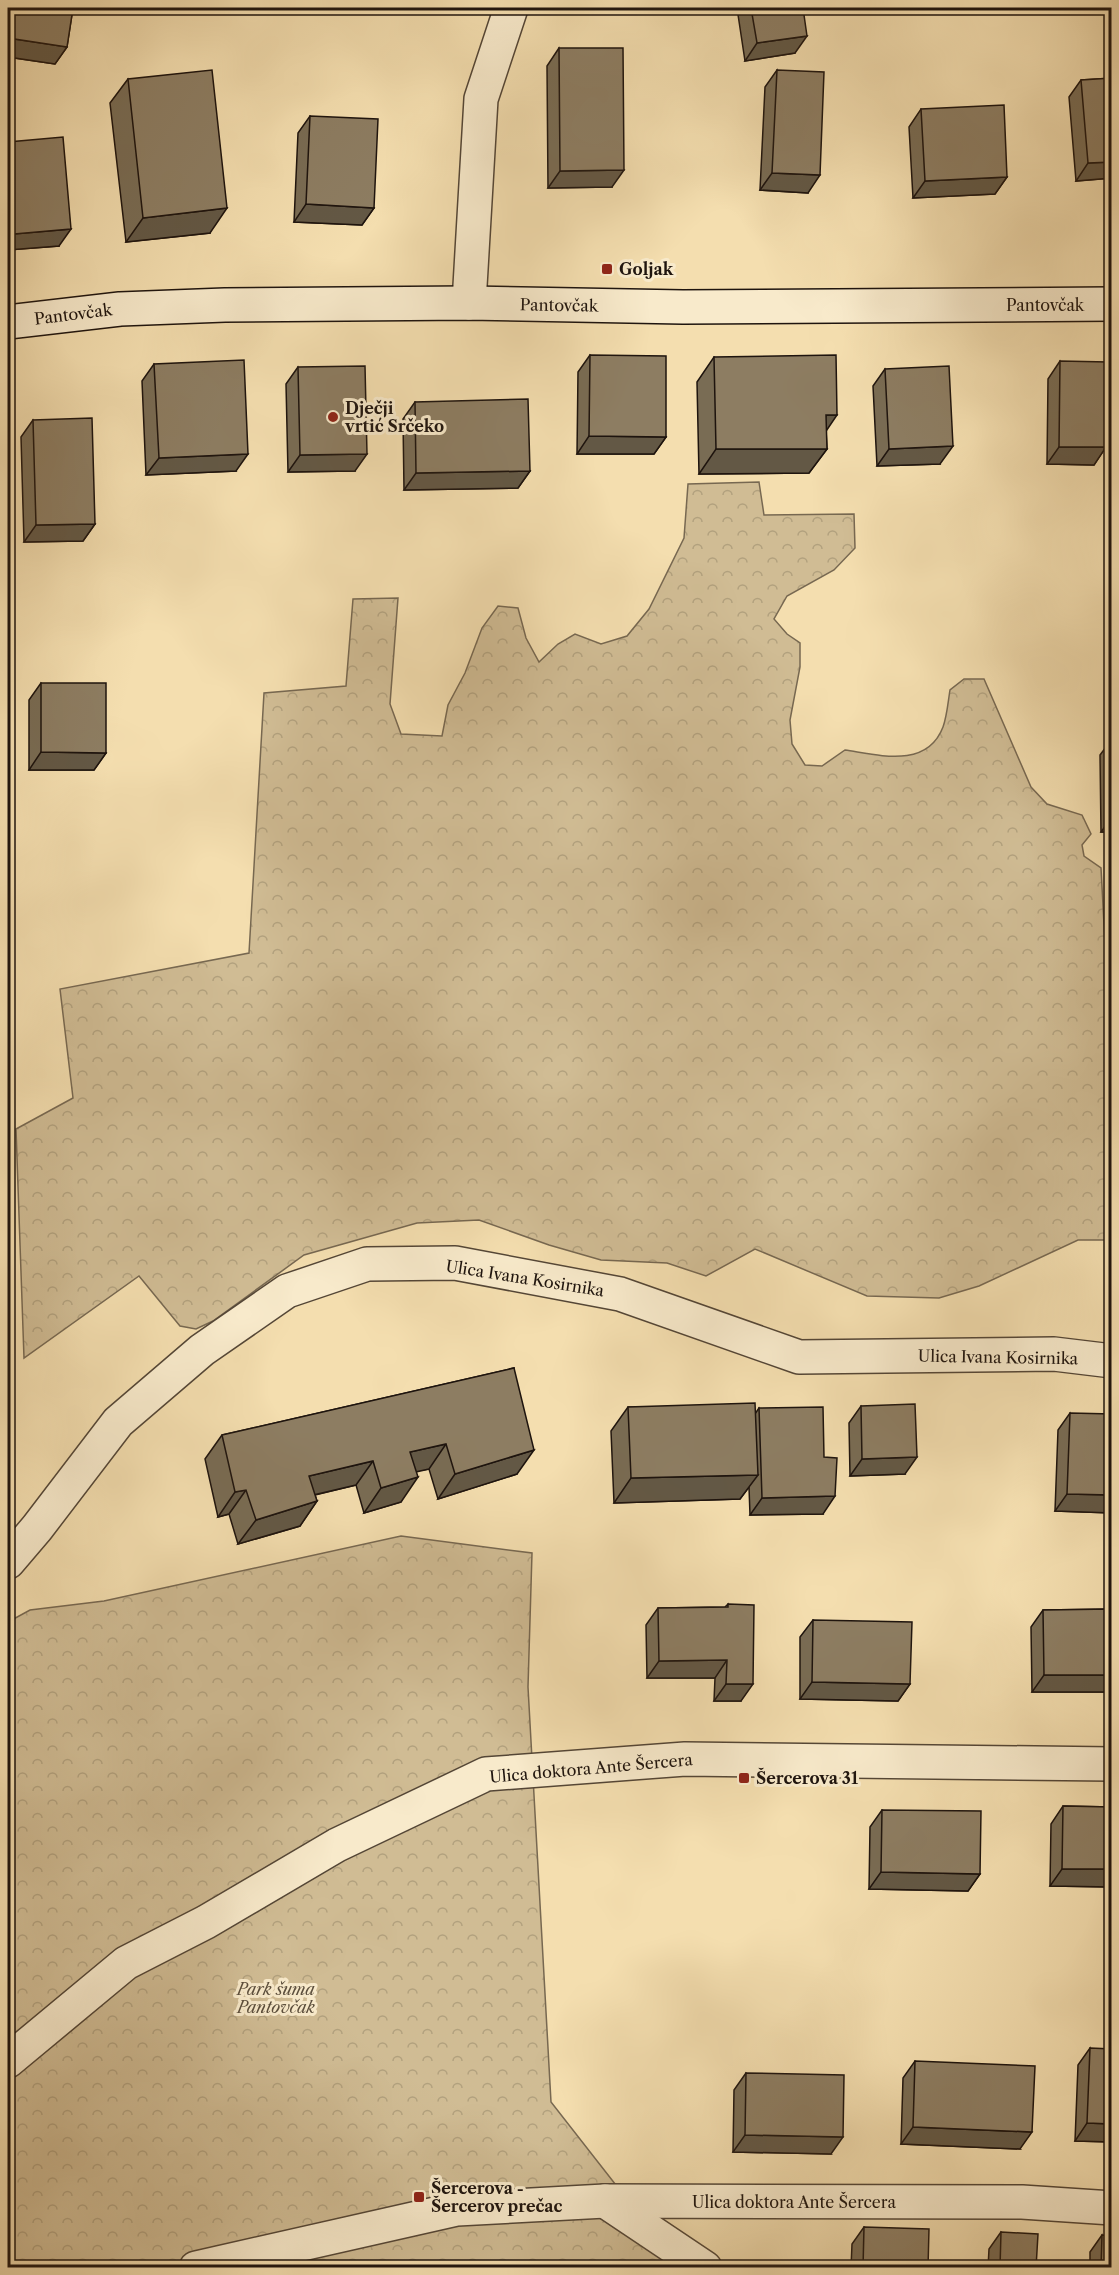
<svg xmlns="http://www.w3.org/2000/svg" width="1119" height="2275" font-family="'Libre Caslon Text',serif">
  <defs>
    <pattern id="forest-crowns" width="20" height="18" patternUnits="userSpaceOnUse" patternTransform="scale(1.5)"><rect width="20" height="18" fill="#d0bc94"/><path d="M2 6a3 3 0 1 1 6 0M12 15a3 3 0 1 1 6 0" fill="none" stroke="#b2a17e"/></pattern>
  </defs>
  <rect width="100%" height="100%" fill="#f4deaf"/>
  <filter id="stains"><feTurbulence type="fractalNoise" baseFrequency=".00333" numOctaves="4"/><feColorMatrix values="0 0 0 0 .2 0 0 0 0 .09 0 0 0 0 .02 0 0 0 .5 -.17"/></filter>
  <radialGradient id="worn" r=".72"><stop offset=".6" stop-color="#630" stop-opacity="0"/><stop offset="1" stop-color="#630" stop-opacity=".3"/></radialGradient>
  <!-- forest -->
  <g fill="url(#forest-crowns)" stroke="#776851" stroke-width="1.5">
    <path d="M759,482l5,33 90,-1 1,34 -21,22 -47,26 -13,23 13,15 13,9v24l-10,53 2,24 13,21 17,1 23,-16c34,5 82,19 98,-23 4,-11 5,-25 7,-37l14,-11h20l47,108 16,17 35,11 9,19 -9,11 2,11 17,12 11,207 -1,165h-33l-99,46 -40,12 -72,-2 -112,-47 -49,27 -39,-13 -66,-3 -52,-15 -70,-25 -62,3 -113,32 -91,66 -17,8 -16,-3 -41,-50 -115,82 -8,-229 57,-31 -13,-109 189,-36 15,-260 82,-7 7,-87 45,-1 -8,106 11,30 41,2 6,-31 17,-32 17,-45 16,-22 20,2 8,30 13,24 19,-18 17,-10 26,10 26,-8 22,-27 35,-71 4,-54z"/>
    <path d="M401,1536l131,17 -4,134 23,415 129,165 -672,1v-646l22,-12 74,-9z"/>
  </g>
  <g fill="none" stroke-linecap="round" stroke-linejoin="round">
    <defs>
      <g id="street">
        <path d="M469,303l12,-204 30,-91"/>
        <path d="M8,1562l29,-34 81,-106 84,-72 85,-59 80,-27 88,-1 165,31 179,63 255,-3 58,7"/>
        <path d="M8,2061l118,-98 80,-41 131,-77 149,-71 199,-15 427,5"/>
        <path d="M605,2201l100,67"/>
        <path d="M196,2268l261,-59 148,-8 417,1 90,6"/>
      </g>
      <path id="secondary" d="M8,322l112,-13 105,-4 244,-2 214,4 429,-3"/>
    </defs>
    <!-- street casing -->
    <use href="#street" stroke="#544636" stroke-width="36"/>
    <!-- secondary casing -->
    <use href="#secondary" stroke="#1e140e" stroke-width="36"/>
    <!-- street -->
    <use href="#street" stroke="#f8eacb" stroke-width="33"/>
    <!-- secondary -->
    <use href="#secondary" stroke="#f8eacb" stroke-width="33"/>
  </g>
  <!-- wall -->
  <g fill="#796c54" stroke="#1e140e" stroke-width="1.5">
    <path d="M8,8h65l-6,39 -12,17 -47,-7z"/>
    <path d="M737,8h66l-8,45 -50,8z"/>
    <path d="M559,48l53,139 -64,1 -1,-122z"/>
    <path d="M777,70l31,123 -48,-3 5,-103z"/>
    <path d="M1112,78v100l-36,3 -7,-84 12,-17z"/>
    <path d="M128,79l82,154 -84,9 -16,-139z"/>
    <path d="M921,109l86,68 -12,17 -82,4 -4,-71z"/>
    <path d="M310,116l64,92 -12,17 -68,-3 4,-89z"/>
    <path d="M8,142l51,104 -51,4z"/>
    <path d="M590,355l76,82 -12,17h-77l1,-82z"/>
    <path d="M714,357l112,73 1,19 -18,24 -110,1 -2,-92z"/>
    <path d="M1060,361l46,86 -12,18 -47,-1 1,-85z"/>
    <path d="M154,364l82,107 -90,4 -4,-94z"/>
    <path d="M298,367l57,104 -67,1 -2,-88z"/>
    <path d="M885,369l55,95 -63,2 -4,-80z"/>
    <path d="M415,402l115,69 -12,17 -114,2 -1,-71z"/>
    <path d="M33,420l62,104 -12,17 -59,1 -3,-105z"/>
    <path d="M41,683l65,70 -12,17h-65v-70z"/>
    <path d="M1112,739v93h-11l-1,-77z"/>
    <path d="M514,1368l3,106 -79,25 -9,-30 -13,2 -15,31 -37,11 -8,-28 -41,10 2,6 -17,25 -62,18 -9,-30 -11,3 -13,-58 17,-24z"/>
    <path d="M861,1406l44,68 -55,2 -1,-53z"/>
    <path d="M628,1407l127,7 4,-6 64,106 -73,1 -1,-28 -9,12 -126,4 -3,-72z"/>
    <path d="M1070,1413l42,100 -57,-2 3,-81z"/>
    <path d="M728,1604l13,97h-27l1,-23h-68l-1,-53 12,-17 67,-1z"/>
    <path d="M1112,1609v83h-80l-1,-65 12,-17z"/>
    <path d="M813,1620l97,64 -12,17 -98,-2v-62z"/>
    <path d="M1063,1806l49,1v80l-62,-1 1,-62z"/>
    <path d="M882,1810l98,64 -12,17 -99,-2 1,-62z"/>
    <path d="M1090,2048l22,94 -37,-1 3,-76z"/>
    <path d="M915,2061l105,88 -119,-5 2,-66z"/>
    <path d="M746,2073l85,81 -98,-2 1,-62z"/>
    <path d="M864,2227l64,41h-77l1,-24z"/>
    <path d="M1001,2232l35,36h-48l1,-19z"/>
    <path d="M1102,2235l10,33h-22v-16z"/>
  </g>
  <!-- shaded-wall -->
  <g fill="#635845" stroke="#1e140e" stroke-width="1.5">
    <path d="M807,36l-12,17 -50,8 12,-18z"/>
    <path d="M8,38l59,9 -12,17 -47,-7z"/>
    <path d="M1112,162v16l-36,3 12,-18z"/>
    <path d="M624,170l-12,17 -64,1 12,-17z"/>
    <path d="M772,173l48,2 -12,18 -48,-3z"/>
    <path d="M1007,177l-12,17 -82,4 12,-17z"/>
    <path d="M306,204l68,4 -12,17 -68,-3z"/>
    <path d="M227,208l-17,25 -84,9 17,-24z"/>
    <path d="M71,229l-12,17 -51,4v-6l6,-10z"/>
    <path d="M826,415h11l-17,25z"/>
    <path d="M589,436l77,1 -12,17h-77z"/>
    <path d="M953,446l-13,18 -63,2 12,-17z"/>
    <path d="M1059,447h47l-12,18 -47,-1z"/>
    <path d="M716,449h111l-18,24 -110,1z"/>
    <path d="M248,454l-12,17 -90,4 13,-17z"/>
    <path d="M367,454l-12,17 -67,1 12,-17z"/>
    <path d="M530,471l-12,17 -114,2 12,-17z"/>
    <path d="M95,524l-12,17 -59,1 12,-17z"/>
    <path d="M41,752l65,1 -12,17h-65z"/>
    <path d="M1112,817v15h-11z"/>
    <path d="M446,1444l-17,25 -36,8 17,-25z"/>
    <path d="M534,1450l-17,24 -79,25 17,-25z"/>
    <path d="M917,1457l-12,17 -55,2 12,-17z"/>
    <path d="M373,1461l-17,24 -64,15 17,-24z"/>
    <path d="M758,1475l-18,24 -126,4 17,-25z"/>
    <path d="M418,1477l-17,25 -37,11 17,-25z"/>
    <path d="M246,1490l-17,24 -11,3 17,-25z"/>
    <path d="M1067,1494l45,1v18l-57,-2z"/>
    <path d="M835,1496l-12,18 -73,1 12,-17z"/>
    <path d="M317,1501l-17,25 -62,18 18,-24z"/>
    <path d="M727,1660l-12,18h-68l12,-17z"/>
    <path d="M1044,1675h68v17h-80z"/>
    <path d="M812,1682l98,2 -12,17 -98,-2z"/>
    <path d="M726,1684h27l-12,17h-27z"/>
    <path d="M1062,1869h50v18l-62,-1z"/>
    <path d="M881,1872l99,2 -12,17 -99,-2z"/>
    <path d="M1087,2123l25,1v18l-37,-1z"/>
    <path d="M913,2127l119,5 -12,17 -119,-5z"/>
    <path d="M745,2135l98,2 -12,17 -98,-2z"/>
  </g>
  <!-- building -->
  <g fill="#8d7d62" stroke="#1e140e" stroke-width="1.5">
    <path d="M11,8h62l-6,39 -59,-9v-10z"/>
    <path d="M751,8h52l4,28 -50,7z"/>
    <path d="M559,48h64l1,122 -64,1z"/>
    <path d="M212,70l15,138 -84,10 -15,-139z"/>
    <path d="M777,70l47,2 -4,103 -48,-2z"/>
    <path d="M1112,78v84l-24,1 -7,-83z"/>
    <path d="M1004,105l3,72 -82,4 -4,-72z"/>
    <path d="M310,116l68,3 -4,89 -68,-4z"/>
    <path d="M63,137l8,92 -57,5 -6,-72v-20z"/>
    <path d="M590,355l76,1v81l-77,-1z"/>
    <path d="M836,355l1,60h-11l1,34h-111l-2,-92z"/>
    <path d="M244,360l4,94 -89,4 -5,-94z"/>
    <path d="M1060,361l48,1 -2,85h-47z"/>
    <path d="M365,366l2,88 -67,1 -2,-88z"/>
    <path d="M949,366l4,80 -64,3 -4,-80z"/>
    <path d="M528,399l2,72 -114,2 -1,-71z"/>
    <path d="M92,418l3,106 -59,1 -3,-105z"/>
    <path d="M41,683h65v70l-65,-1z"/>
    <path d="M514,1368l20,82 -79,24 -9,-30 -36,8 8,25 -37,11 -8,-27 -64,15 8,25 -61,19 -10,-30 -11,2 -13,-57z"/>
    <path d="M755,1403l3,72 -127,3 -3,-71z"/>
    <path d="M915,1404l2,53 -55,2 -1,-53z"/>
    <path d="M823,1407l1,50 13,1 -2,38 -73,2 -3,-90z"/>
    <path d="M1070,1413l42,1v81l-45,-1z"/>
    <path d="M728,1604l26,1 -1,79h-27l1,-24 -68,1 -1,-53 70,-1z"/>
    <path d="M1112,1609v66h-68l-1,-65z"/>
    <path d="M813,1620l99,2 -2,62 -98,-2z"/>
    <path d="M1063,1806l49,1v62h-50z"/>
    <path d="M882,1810l99,1 -1,63 -99,-2z"/>
    <path d="M1090,2048l22,1v75l-25,-1z"/>
    <path d="M915,2061l120,5 -3,66 -119,-5z"/>
    <path d="M746,2073l98,2 -1,62 -98,-2z"/>
    <path d="M864,2227l65,2 -1,39h-65z"/>
    <path d="M1001,2232l37,2 -2,34h-36z"/>
    <path d="M1102,2235l10,1v32h-11z"/>
  </g>
  <!-- markers -->
  <g fill="#8f2418" stroke="#f8eacb" stroke-width="2">
    <rect x="601" y="263" width="12" height="12" rx="3"/>
    <circle cx="333" cy="417" r="6"/>
    <rect x="738" y="1772" width="12" height="12" rx="3"/>
    <rect x="413" y="2191" width="12" height="12" rx="3"/>
  </g>
  <g text-anchor="middle" stroke-width="6" stroke-linejoin="round" paint-order="stroke">
    <!-- poi labels -->
    <g font-size="16" font-weight="bold" fill="#1e140e" stroke="#f8eacb" text-anchor="start">
      <text x="619" y="275">Goljak</text>
      <text x="345" y="414">Dječji<tspan x="345" dy="18">vrtić Srčeko</tspan></text>
      <text x="756" y="1784">Šercerova 31</text>
      <text x="431" y="2194">Šercerova -<tspan x="431" dy="18">Šercerov prečac</tspan></text>
    </g>
    <!-- street labels -->
    <g font-size="16" fill="#1e140e" stroke="#f8eacb">
      <text transform="translate(559 305) rotate(1)" y="6">Pantovčak</text>
      <text x="1045" y="311">Pantovčak</text>
      <text transform="translate(73 314) rotate(-7)" y="6">Pantovčak</text>
      <text transform="translate(525 1278) rotate(9)" y="6">Ulica Ivana Kosirnika</text>
      <text transform="translate(998 1357) rotate(1)" y="6">Ulica Ivana Kosirnika</text>
      <text transform="translate(591 1768) rotate(-5)" y="6">Ulica doktora Ante Šercera</text>
      <text x="794" y="2208">Ulica doktora Ante Šercera</text>
    </g>
    <!-- park labels -->
    <g font-size="16" font-style="italic" fill="#5c4f3d" stroke="#f8eacb">
      <text x="276" y="1995">Park šuma<tspan x="276" dy="18">Pantovčak</tspan></text>
    </g>
  </g>
  <!-- margin -->
  <rect width="1119" height="2275" fill="none" stroke="#f4deaf" stroke-width="30"/>
  <rect x="9" y="9" width="1101" height="2257" fill="none" stroke="#1e140e" stroke-width="3"/>
  <rect x="15" y="15" width="1089" height="2245" fill="none" stroke="#1e140e" stroke-width="1.5"/>
  <rect width="100%" height="100%" filter="url(#stains)"/>
  <rect width="100%" height="100%" fill="url(#worn)"/>
</svg>
